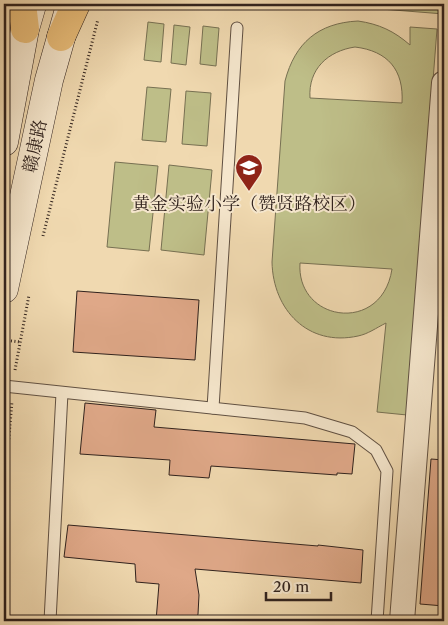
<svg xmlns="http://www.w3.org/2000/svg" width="448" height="625" font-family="'Libre Caslon Text','Noto Serif SC',serif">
  <rect width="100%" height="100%" fill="#f0d9b0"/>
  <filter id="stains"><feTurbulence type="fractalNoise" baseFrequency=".004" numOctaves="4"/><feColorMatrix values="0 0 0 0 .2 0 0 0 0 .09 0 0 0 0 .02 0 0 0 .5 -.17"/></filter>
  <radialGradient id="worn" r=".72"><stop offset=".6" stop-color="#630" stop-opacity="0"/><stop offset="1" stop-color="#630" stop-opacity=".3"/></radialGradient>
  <!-- green -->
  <g fill="#bebe88" stroke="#777052" fill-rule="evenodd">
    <path d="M318,4h126v10z"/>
    <path d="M358,21c21,3 36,10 52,24v-18l27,2 -30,386 -30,-3 9,-89c-10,5 -18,11 -28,13 -50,11 -85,-26 -86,-74l13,-181c10,-38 33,-58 73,-60zM355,47c33,4 49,23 47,56l-92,-5c-2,-29 18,-47 45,-51zM300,263l92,6c-10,66 -96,53 -92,-6z"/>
    <path d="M148,22l16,2 -3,38 -17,-2z"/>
    <path d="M174,25l16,2 -4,38 -15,-2z"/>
    <path d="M203,26l16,2 -3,38 -16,-2z"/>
    <path d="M147,87l24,2 -5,53 -24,-2z"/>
    <path d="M186,91l25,2 -4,53 -25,-2z"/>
    <path d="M115,162l43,4 -9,85 -42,-4z"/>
    <path d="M169,165l43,5 -8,85 -43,-5z"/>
  </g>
  <!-- building -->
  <g fill="#dfa888" stroke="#30221d">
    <path d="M77,291l122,9 -4,60 -122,-8z"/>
    <path d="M85,403l71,7 -2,17 201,17 -3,30 -15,-1v2l-126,-9 -2,12 -40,-3 1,-15 -90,-6z"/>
    <path d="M431,459l13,1v146l-24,-2z"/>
    <path d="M68,525l250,21v-1l45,5 -2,33 -166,-14 4,26 -1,19 -2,7h-40l3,-37 -23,-2 -1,-18 -71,-7z"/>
  </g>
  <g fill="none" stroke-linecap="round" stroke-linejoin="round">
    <defs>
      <g id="service">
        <path d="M4,386l301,32 47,14 24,18 11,21 -10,150"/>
        <path d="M213,408l24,-380"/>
        <path d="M50,621l12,-228"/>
      </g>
      <path id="minor" d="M402,621l42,-538"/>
      <g id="secondary">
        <path d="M4,142l21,-113 7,-24"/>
        <path d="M4,289l45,-209 19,-67"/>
      </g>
      <g id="primary">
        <path d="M22,4l3,25"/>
        <path d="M61,37l15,-33"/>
      </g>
    </defs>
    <!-- service casing -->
    <use href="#service" stroke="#605042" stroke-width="13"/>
    <!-- minor casing -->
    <use href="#minor" stroke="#605042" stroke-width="26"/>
    <!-- secondary casing -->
    <use href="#secondary" stroke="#30221d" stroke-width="29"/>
    <!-- primary casing -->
    <use href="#primary" stroke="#30221d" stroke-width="29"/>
    <!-- path -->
    <g stroke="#30221d" stroke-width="3" stroke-dasharray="1 2.5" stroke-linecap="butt">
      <path d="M43,236l55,-217"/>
      <path d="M4,340l16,2"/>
      <path d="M15,370l14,-75"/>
      <path d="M4,495l8,-94"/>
    </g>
    <!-- service -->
    <use href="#service" stroke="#f5e6cc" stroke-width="11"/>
    <!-- minor -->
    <use href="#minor" stroke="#f5e6cc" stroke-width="24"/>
    <!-- secondary -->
    <use href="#secondary" stroke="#f5e6cc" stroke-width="28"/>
    <!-- primary -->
    <use href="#primary" stroke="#e8bc78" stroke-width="28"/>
  </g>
  <!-- icons -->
  <defs>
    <symbol id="school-pin" viewBox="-11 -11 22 30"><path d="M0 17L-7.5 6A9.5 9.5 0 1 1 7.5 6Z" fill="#8f2418" stroke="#f5e6cc"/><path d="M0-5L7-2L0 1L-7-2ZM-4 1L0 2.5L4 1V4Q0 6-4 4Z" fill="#fff"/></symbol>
  </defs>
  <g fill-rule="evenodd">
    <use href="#school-pin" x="233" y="152" width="32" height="43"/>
  </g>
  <g text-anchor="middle" stroke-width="4" stroke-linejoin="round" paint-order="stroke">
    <!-- street labels -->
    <g font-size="18" fill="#30221d" stroke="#f5e6cc">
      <text transform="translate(35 146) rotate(-78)" y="6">赣康路</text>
    </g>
    <!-- poi labels -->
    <g font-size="18" fill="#30221d" stroke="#f5e6cc">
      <text x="249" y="210">黄金实验小学（赞贤路校区）</text>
    </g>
  </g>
  <!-- margin -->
  <rect width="448" height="625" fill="none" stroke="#f0d9b0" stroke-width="20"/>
  <rect x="5" y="5" width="438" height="615" fill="none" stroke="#30221d" stroke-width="2.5"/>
  <rect x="10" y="10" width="428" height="605" fill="none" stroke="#30221d"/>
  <!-- scale -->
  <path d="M266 592v8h65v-8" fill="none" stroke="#30221d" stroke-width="2.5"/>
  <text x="273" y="592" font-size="15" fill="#30221d" stroke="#f5e6cc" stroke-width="4" paint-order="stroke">20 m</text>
  <rect width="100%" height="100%" filter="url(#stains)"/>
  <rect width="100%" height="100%" fill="url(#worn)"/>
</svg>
